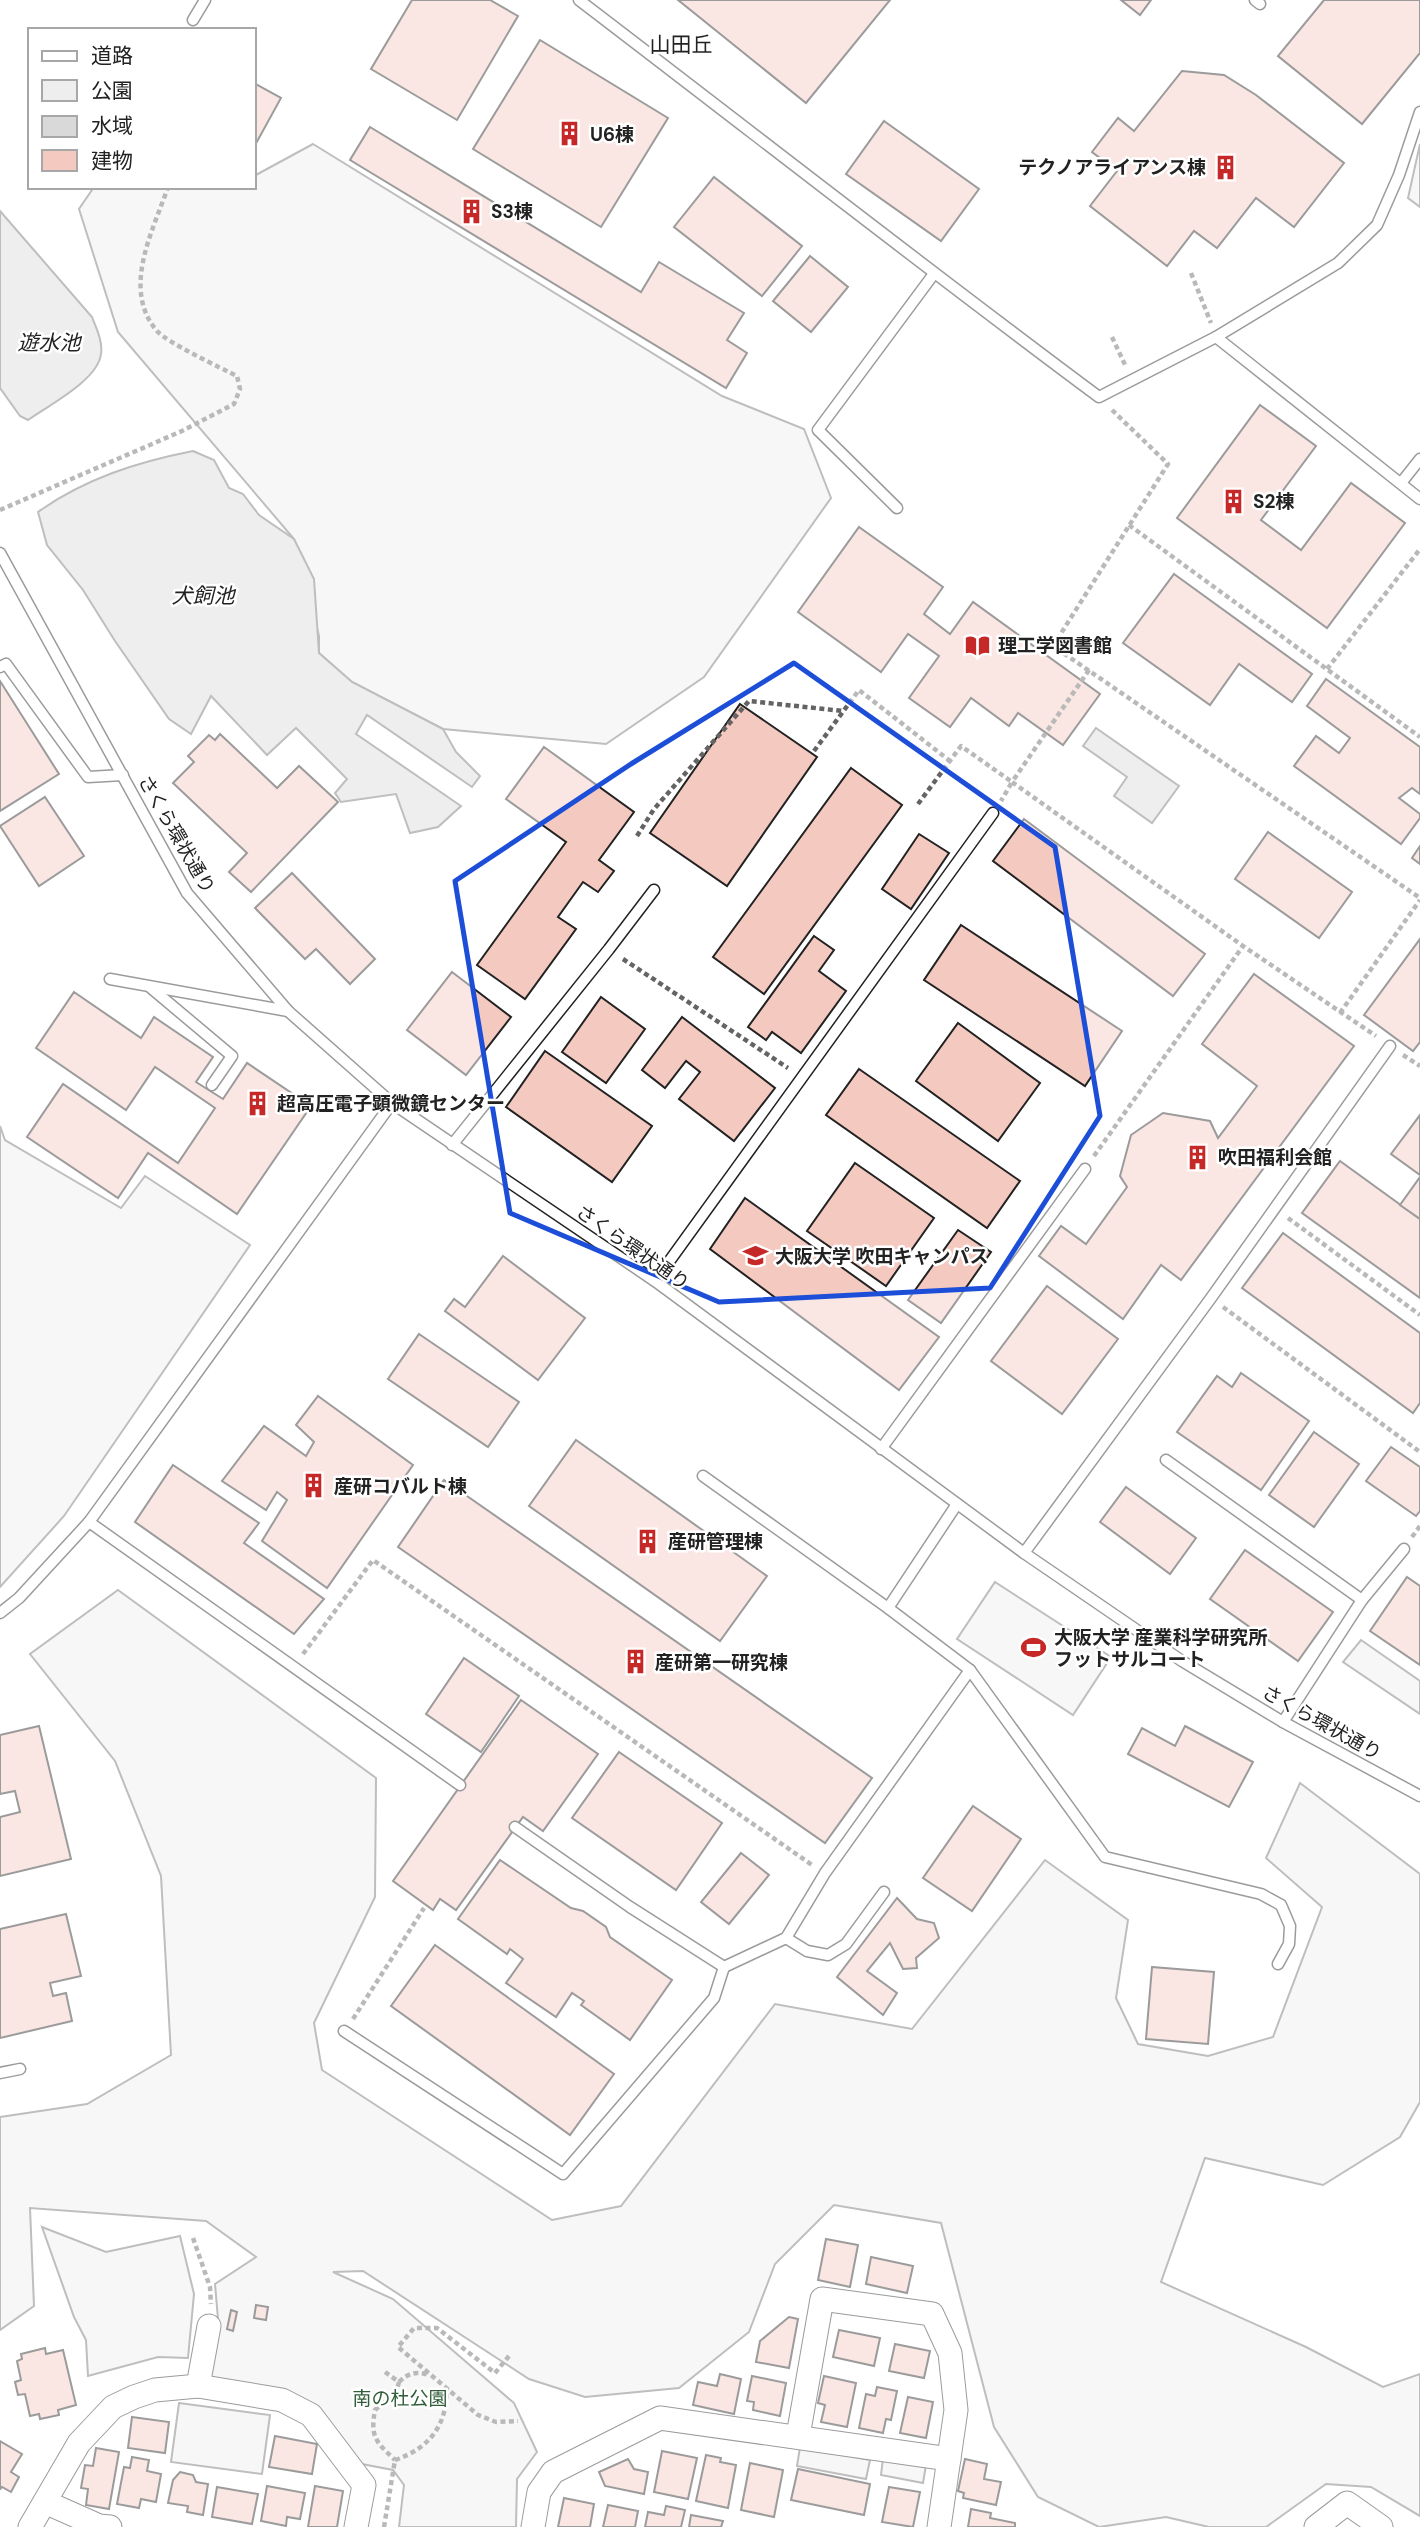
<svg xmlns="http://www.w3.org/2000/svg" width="1420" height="2527" font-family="'DM Sans','Noto Sans JP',sans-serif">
  <rect width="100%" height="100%" fill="#fff"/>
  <!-- green -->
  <g fill="#eee" stroke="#6f6f6f" stroke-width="2">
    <path d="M313,144l409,252 82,33 27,69 -127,179 -98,67 -163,-15 -91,-47 -33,-29v-17l-25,-97 -176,-207 -39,-123 15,-22h160v-11z"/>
    <path d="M1420,144v63l-12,-9z"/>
    <path d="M0,1126l5,14 116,68 24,-32 105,69 -186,271 -64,71z"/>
    <path d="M995,1582l116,75 -38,58 -116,-76z"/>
    <path d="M118,1590l258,188 -1,119 -61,126 8,47 230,150 69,-14 154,-202 137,25 133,-169 83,60 -12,78 22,46 70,12 65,-19 49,-130 -56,-49 34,-75 120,91v228l-20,35 -77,48 -118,-27 -44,124 145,65 77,40 37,-13v142l-49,-29 -45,-3 -60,43h-57l-43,-10 -67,10 -61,-30 -44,-70 -53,-204 -107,-18 -59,59 -26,68 -70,56 -94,9 -56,-18 -166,-108 -30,1 60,27 121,104 23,49 -20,27 -1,48h-117l5,-42 -11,-15 -31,-6 -47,-58 -107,-27 10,-60 -3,-35 41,-27 -50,-36 -176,-13 4,98 -34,24v-213l87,-13 84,-49 -10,-179 -46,-115 -85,-107z"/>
  </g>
  <!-- parking -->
  <g fill="#ededed" stroke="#6f6f6f" stroke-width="2">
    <path d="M1361,1640l59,41v33l-77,-52z"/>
    <path d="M42,2227l64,25 74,-16 14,58 -6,64 -30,-1 -70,19 -2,-36 -12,-23z"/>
    <path d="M179,2403l91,12 -8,59 -91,-12z"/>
    <path d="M800,2447l70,13 -4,19 -69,-13z"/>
    <path d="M883,2458l43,7 -3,18 -42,-8z"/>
  </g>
  <!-- water -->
  <g fill="#d9d9d9" stroke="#6f6f6f" stroke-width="2">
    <path d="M0,211l92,106c4,11 11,24 9,37 -3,26 -52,51 -73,66l-8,-4 -20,-28z"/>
    <path d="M193,451l21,9 15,28 14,6 16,21 35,24 20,40 5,74 33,29 91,47 13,23 24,24 -8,11 -105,-72 -11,19 105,72 -23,21 -28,6 -14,-39 -55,8 -6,-9 12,-14 -51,-51 -29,27 -56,-59 -20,38 -22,-15 -54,-78 -32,-51 -36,-45 -9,-33c46,-33 99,-50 155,-61z"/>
    <path d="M1096,728l83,58 -27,37 -38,-27 13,-19 -44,-31z"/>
  </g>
  <!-- building -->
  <g fill="#f3c9c0" stroke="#222" stroke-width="2">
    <path d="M412,0h78l28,16 -61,104 -86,-51z"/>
    <path d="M678,0h212l-84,103z"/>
    <path d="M1121,0h30l-11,15z"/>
    <path d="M1324,0h96v53l-58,71 -84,-68z"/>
    <path d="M540,40l128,78 -67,109 -128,-78z"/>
    <path d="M1182,71l42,4 32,20 88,68 -50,64 -38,-29 -39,50 -23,-17 -27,35 -77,-60 27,-35 -25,-19 26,-34 16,13z"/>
    <path d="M254,83l27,15 -27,49z"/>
    <path d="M884,121l95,68 -38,52 -95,-67z"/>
    <path d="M370,127l271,165 18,-30 85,51 -17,27 20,13 -21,35 -376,-228z"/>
    <path d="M714,177l88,69 -40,50 -88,-69z"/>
    <path d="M810,256l38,31 -37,45 -38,-31z"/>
    <path d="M1260,405l56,41 -55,74 40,30 50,-67 54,40 -78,105 -150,-110z"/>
    <path d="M859,527l84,60 -19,27 26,20 23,-32 127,92 -37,51 -45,-32 -9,13 -38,-28 -21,29 -41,-29 30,-42 -31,-22 -27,38 -83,-60z"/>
    <path d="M1174,574l138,100 -20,28 -53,-38 -29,41 -87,-62z"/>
    <path d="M1326,679l94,68v47l-8,-6 -13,10 21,16v4l-19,26 -107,-78 22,-30 23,17 11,-15 -43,-32z"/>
    <path d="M0,681l59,93 -59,37z"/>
    <path d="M740,704l77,53 -90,129 -77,-53z"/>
    <path d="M220,734l57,54 22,-22 39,36 -87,90 -22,-20 18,-19 -74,-70 21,-21 -6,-6 21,-21 6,5z"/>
    <path d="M544,747l90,65 -35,48 15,11 -16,21 -15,-10 -25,35 18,12 -51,70 -48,-34 89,-123 -60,-43z"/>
    <path d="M851,768l51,37 -138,189 -51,-37z"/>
    <path d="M45,797l39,59 -45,30 -39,-60z"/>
    <path d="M1024,819l181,135 -32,42 -180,-135z"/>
    <path d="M1268,832l84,60 -33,46 -84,-59z"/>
    <path d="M919,834l30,19 -38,56 -29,-20z"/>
    <path d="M1420,846v18l-8,-6z"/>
    <path d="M292,873l83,86 -25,25 -34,-35 -11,10 -50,-51z"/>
    <path d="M961,925l161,106 -37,55 -161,-106z"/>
    <path d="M814,936l20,14 -15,21 27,20 -45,62 -29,-21 -6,8 -18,-13z"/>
    <path d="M1420,939v103l-7,9 -49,-36z"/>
    <path d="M452,972l59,45 -45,58 -59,-45z"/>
    <path d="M1254,974l100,72 -173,234 -20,-15 -38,54 -84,-63 22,-30 25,18 41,-57 -7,-11 11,-41 32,-22 47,8 8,17 39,-52 -55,-42z"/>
    <path d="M74,992l67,46 13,-21 59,40 -17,25 27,17 24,-36 64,43 -74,108 -89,-61 -30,45 -91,-61 36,-53 115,79 37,-55 -60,-41 -29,43 -90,-62z"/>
    <path d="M601,997l44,32 -39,54 -44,-31z"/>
    <path d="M682,1017l93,71 -41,53 -55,-42 21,-27 -14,-11 -21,27 -23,-18z"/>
    <path d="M958,1023l82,60 -42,58 -82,-60z"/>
    <path d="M545,1051l107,75 -40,56 -106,-75z"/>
    <path d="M859,1069l161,112 -33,47 -161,-113z"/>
    <path d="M1420,1115v60l-29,-21z"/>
    <path d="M1340,1161l80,58v79l-118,-85z"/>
    <path d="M855,1163l79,55 -48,68 -79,-55z"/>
    <path d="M1420,1177v42l-20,-14z"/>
    <path d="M745,1198l194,139 -40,53 -189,-141z"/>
    <path d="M958,1230l33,22 -50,71 -33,-23z"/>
    <path d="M1283,1233l137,100v70l-7,10 -171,-125z"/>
    <path d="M503,1256l82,62 -47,62 -93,-69 9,-12 11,8z"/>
    <path d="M1047,1286l71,53 -56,75 -71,-53z"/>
    <path d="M419,1334l100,68 -31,45 -100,-68z"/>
    <path d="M1241,1373l68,48 -48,69 -84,-58 40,-56 15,11z"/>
    <path d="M318,1396l95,69 -86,123 -65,-47 25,-41 -10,-8 -11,18 -44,-29 42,-55 42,30 8,-14 -18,-17z"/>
    <path d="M1314,1432l45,32 -45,63 -45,-32z"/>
    <path d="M576,1440l191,136 -47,65 -191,-135z"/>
    <path d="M1391,1447l29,20v44l-4,5 -50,-35z"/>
    <path d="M173,1465l86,58 -15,20 80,56 -30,35 -159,-112z"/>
    <path d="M444,1480l428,298 -47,65 -427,-296z"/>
    <path d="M1126,1487l70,51 -26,36 -70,-52z"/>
    <path d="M1245,1550l88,62 -35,49 -88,-62z"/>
    <path d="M1407,1577l13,9v79l-50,-34z"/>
    <path d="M464,1658l55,38 -38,56 -55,-38z"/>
    <path d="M521,1700l77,54 -55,77 -20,-14 -67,93 -16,-11 -7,11 -40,-29z"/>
    <path d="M39,1726l32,133 -71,17v-59l20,-5 -5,-21 -15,3v-59z"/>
    <path d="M1185,1726l68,36 -24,45 -101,-53 14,-26 33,18z"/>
    <path d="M619,1752l103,71 -46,67 -104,-72z"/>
    <path d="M973,1806l48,33 -49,72 -49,-33z"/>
    <path d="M741,1853l28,22 -40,49 -28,-22z"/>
    <path d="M500,1860l71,48 12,3 23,16 4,10 62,43 -42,60 -49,-35 3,-4 -12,-8 -16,24 -50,-34 17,-24 -13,-10 -3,5 -49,-35z"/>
    <path d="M897,1898l20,21 17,4 5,15 -23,20 1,10 -14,1 -13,-26 -23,28 30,22 -14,22 -46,-38z"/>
    <path d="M66,1914l15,62 -31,7 3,13 13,-3 6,28 -72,17v-109z"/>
    <path d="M435,1945l179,129 -44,61 -179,-129z"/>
    <path d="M1152,1967l62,5 -6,72 -62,-5z"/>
    <path d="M826,2239l32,6 -8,42 -32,-7z"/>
    <path d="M871,2257l42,9 -6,27 -41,-9z"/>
    <path d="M256,2305l12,2 -2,13 -12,-2z"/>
    <path d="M231,2310l6,2 -4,19 -6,-2z"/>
    <path d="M789,2317l9,2 -9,49 -33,-6 4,-21z"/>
    <path d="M839,2330l41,8 -6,28 -41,-9z"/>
    <path d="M895,2344l35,7 -6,27 -35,-7z"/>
    <path d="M45,2348l1,6 17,-4 13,55 -18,5 1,5 -19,4 -1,-5 -9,2 -5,-22 -7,1 -3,-13 6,-2 -4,-19 5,-2 -1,-5z"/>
    <path d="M720,2374l21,5 -7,35 -41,-9 5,-23 19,4z"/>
    <path d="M752,2376l34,7 -6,33 -27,-6 1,-8 -7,-1z"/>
    <path d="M824,2376l32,7 -9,44 -26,-5 4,-17 -7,-2z"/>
    <path d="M877,2387l20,4 -6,29 -5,-1 -3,14 -24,-5 7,-34 9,2z"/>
    <path d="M908,2397l25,5 -7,36 -26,-5z"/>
    <path d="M132,2417l37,5 -4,31 -37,-5z"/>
    <path d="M275,2436l42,8 -5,30 -43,-7z"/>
    <path d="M0,2441l22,13 -11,18 8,5 -8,15 -9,-5 -2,2z"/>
    <path d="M96,2448l23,4 -10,57 -23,-4 2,-16 -7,-1 4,-23 8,1z"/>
    <path d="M662,2451l35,7 -9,41 -34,-7z"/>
    <path d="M706,2455l15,3 -1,4 16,3 -8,43 -32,-7z"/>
    <path d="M132,2457l17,3 -2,11 14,3 -5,28 -15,-3 -2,9 -22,-4 7,-37 6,1z"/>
    <path d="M628,2459l6,10 14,3 -4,22 -39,-8 -6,-14z"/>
    <path d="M965,2459l22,5 -3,15 17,3 -5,23 -33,-7 1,-5 -6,-2z"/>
    <path d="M750,2463l33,7 -9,47 -33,-7z"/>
    <path d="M798,2469l72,15 -6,31 -73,-15z"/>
    <path d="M180,2472l13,3 3,7 12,2 -5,31 -16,-3 1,-6 -20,-3 5,-23z"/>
    <path d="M267,2486l38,7 -5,26 -13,-2 -1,9 -25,-5z"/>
    <path d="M315,2486l28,5 -6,36h-29z"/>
    <path d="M217,2487l41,7 -6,30 -40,-7z"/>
    <path d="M889,2487l31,5 -7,35 -31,-5z"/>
    <path d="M564,2498l30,6 -4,23h-32z"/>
    <path d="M608,2505l30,6 -3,16h-32z"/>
    <path d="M666,2506l19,4 -4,17h-36l3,-15 16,3z"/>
    <path d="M971,2509l20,4 -1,5 25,5v4h-47z"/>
    <path d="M691,2515l32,6 -2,6h-32z"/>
  </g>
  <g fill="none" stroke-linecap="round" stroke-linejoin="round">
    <defs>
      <g id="service">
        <path d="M579,0c173,132 345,267 520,397l117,-60 122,-74 39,-38 22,-50 21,-63"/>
        <path d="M1255,0l5,4"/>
        <path d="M193,20l12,-20"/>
        <path d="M1216,337l204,162"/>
        <path d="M1401,483l19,-24"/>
        <path d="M897,508l-79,-78 115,-155"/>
        <path d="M0,553l187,340 101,118 104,92 263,178 369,272 158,108 101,61 137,74"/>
        <path d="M0,667l6,-3 82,113 35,-2"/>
        <path d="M110,979l178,32"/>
        <path d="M151,988l81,68 -20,29"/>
        <path d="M452,1145l157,-196 45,-59"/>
        <path d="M655,1281l338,-468"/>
        <path d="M881,1449l204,-280"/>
        <path d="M1166,1460l196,140"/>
        <path d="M703,1476l185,132"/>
        <path d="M89,1522l371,263"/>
        <path d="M1024,1553l187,-255 179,-252"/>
        <path d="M0,1613l19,-15 70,-76 303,-419"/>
        <path d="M970,1670l135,187 156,37 20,11 9,21 -1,18 -11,20"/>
        <path d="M1283,1722l79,-122 42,-51"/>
        <path d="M515,1827l115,80 94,60"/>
        <path d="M786,1938l21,13 21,4 18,-11 38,-52"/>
        <path d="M344,2031l219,143 151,-176 10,-31 62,-29 39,-65 145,-203 -82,-62 69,-104"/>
        <path d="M0,2073l20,-4"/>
      </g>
      <g id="minor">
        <path d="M198,2386l11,-60"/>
        <path d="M798,2436l24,-137 110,15 18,39 6,57 -17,117"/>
        <path d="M45,2502l54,24 11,1"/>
        <path d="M30,2527l49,-84 34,-36 21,-10 21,-7 43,-4 84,14 29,15 53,70 -8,42"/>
        <path d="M533,2527l6,-35 14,-20 107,-54 289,41"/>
        <path d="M1316,2527l31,-24 34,24"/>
      </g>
    </defs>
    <!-- service casing -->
    <use href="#service" stroke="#222" stroke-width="13"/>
    <!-- minor casing -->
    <use href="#minor" stroke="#222" stroke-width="25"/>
    <!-- path -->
    <g stroke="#646464" stroke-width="4.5" stroke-dasharray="5 3.5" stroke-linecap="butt">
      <path d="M1191,273l20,50"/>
      <path d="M1112,337l14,30"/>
      <path d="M1112,410l56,54 -115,182 367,252"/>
      <path d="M0,510l182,-79 52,-27 6,-15 -3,-13c-16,-8 -71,-34 -80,-45 -36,-42 -4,-100 11,-144"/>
      <path d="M1129,525l291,212"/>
      <path d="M1327,669l93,-120"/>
      <path d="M1089,670l-77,112 231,164"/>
      <path d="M814,751l45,-61 91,71"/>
      <path d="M918,804l43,-58 51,36 -11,19"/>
      <path d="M637,836l17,-27 95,-108 94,10"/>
      <path d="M623,959l165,109"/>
      <path d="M1340,1013l80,-113"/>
      <path d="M1403,1055l17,11"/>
      <path d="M1094,1156l149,-210 133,90"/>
      <path d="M1288,1218l132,97"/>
      <path d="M1223,1307l197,145"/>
      <path d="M1412,1537l8,-11"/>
      <path d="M303,1654l70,-94 439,305"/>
      <path d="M353,2019l71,-111"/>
      <path d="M193,2238l17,49 1,17"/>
      <path d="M509,2356l-14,17 -58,-45h-23l-16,19 80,68 18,7 22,-1"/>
      <path d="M385,2372l14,10 -3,11 -21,17c-5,27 1,32 20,50"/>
      <path d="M399,2382c9,-9 17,-11 30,-7"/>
      <path d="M395,2460c35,-12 52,-35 52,-72"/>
      <path d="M384,2527l11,-67"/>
    </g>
    <!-- service -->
    <use href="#service" stroke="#fff" stroke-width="10"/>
    <!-- minor -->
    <use href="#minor" stroke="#fff" stroke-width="23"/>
  </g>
  <!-- marked area -->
  <path d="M0 0H1420V2527H0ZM794,663l261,184 45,269 -110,172 -271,14 -209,-89 -55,-332 176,-117z" fill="#fff" fill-opacity=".55" fill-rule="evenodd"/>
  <path fill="none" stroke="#1d4ed8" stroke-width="5" stroke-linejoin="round" d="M794,663l261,184 45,269 -110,172 -271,14 -209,-89 -55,-332 176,-117z"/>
  <!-- icons -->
  <defs>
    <symbol id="building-bare" viewBox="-9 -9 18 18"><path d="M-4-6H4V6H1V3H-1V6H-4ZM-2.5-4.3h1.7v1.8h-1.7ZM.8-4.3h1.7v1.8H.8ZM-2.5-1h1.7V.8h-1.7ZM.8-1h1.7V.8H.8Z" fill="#c62828" stroke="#fff" stroke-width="2.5" paint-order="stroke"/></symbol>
    <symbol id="library-bare" viewBox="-9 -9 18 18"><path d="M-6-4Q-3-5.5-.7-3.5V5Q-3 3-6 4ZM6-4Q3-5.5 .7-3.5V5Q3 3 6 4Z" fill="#c62828" stroke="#fff" stroke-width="2.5" paint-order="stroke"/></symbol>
    <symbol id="university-bare" viewBox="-9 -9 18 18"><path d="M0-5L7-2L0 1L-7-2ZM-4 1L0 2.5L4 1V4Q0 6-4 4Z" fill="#c62828" stroke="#fff" stroke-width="2.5" paint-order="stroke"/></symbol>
    <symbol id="stadium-bare" viewBox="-9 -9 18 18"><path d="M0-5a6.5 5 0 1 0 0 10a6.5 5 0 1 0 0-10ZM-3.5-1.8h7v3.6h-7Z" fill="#c62828" stroke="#fff" stroke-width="2.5" paint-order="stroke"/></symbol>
  </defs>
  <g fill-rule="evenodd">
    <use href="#building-bare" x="552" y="116" width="35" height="35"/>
    <use href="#building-bare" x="1208" y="150" width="35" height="35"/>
    <use href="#building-bare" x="454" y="194" width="35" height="35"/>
    <use href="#building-bare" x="1216" y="484" width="35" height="35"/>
    <use href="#library-bare" x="960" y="628" width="35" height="35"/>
    <use href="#building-bare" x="240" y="1086" width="35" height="35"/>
    <use href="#building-bare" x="1180" y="1140" width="35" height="35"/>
    <use href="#university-bare" x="738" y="1238" width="35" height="35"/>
    <use href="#building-bare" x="296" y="1468" width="35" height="35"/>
    <use href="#building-bare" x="630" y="1524" width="35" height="35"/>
    <use href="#stadium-bare" x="1016" y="1630" width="35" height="35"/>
    <use href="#building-bare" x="618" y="1644" width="35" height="35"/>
  </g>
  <g text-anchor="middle" stroke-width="5" stroke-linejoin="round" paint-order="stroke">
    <!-- poi labels -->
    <g font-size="19" font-weight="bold" fill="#222" stroke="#fff" text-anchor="start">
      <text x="590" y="141">U6棟</text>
      <text x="1206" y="174" text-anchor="end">テクノアライアンス棟</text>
      <text x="491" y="218">S3棟</text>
      <text x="1253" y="508">S2棟</text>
      <text x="998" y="652">理工学図書館</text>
      <text x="277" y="1110">超高圧電子顕微鏡センター</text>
      <text x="1218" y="1164">吹田福利会館</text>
      <text x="775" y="1263">大阪大学 吹田キャンパス</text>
      <text x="334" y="1493">産研コバルト棟</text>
      <text x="668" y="1548">産研管理棟</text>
      <text x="1054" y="1644">大阪大学 産業科学研究所<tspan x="1054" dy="22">フットサルコート</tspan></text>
      <text x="655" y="1669">産研第一研究棟</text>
    </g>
    <!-- street labels -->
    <g font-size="19" fill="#222" stroke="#fff">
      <text transform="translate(177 834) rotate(60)" y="7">さくら環状通り</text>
      <text transform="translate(633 1247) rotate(35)" y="7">さくら環状通り</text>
      <text transform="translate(1322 1722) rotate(29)" y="7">さくら環状通り</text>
    </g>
    <!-- park labels -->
    <g font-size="19" fill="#2f5e38" stroke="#fff">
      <text x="400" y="2405">南の杜公園</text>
    </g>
    <!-- neighbourhood labels -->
    <g font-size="21" fill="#222" stroke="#fff">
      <text x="681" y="52">山田丘</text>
    </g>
    <!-- water labels -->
    <g font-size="21" font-style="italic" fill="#222" stroke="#fff">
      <text x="49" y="350">遊水池</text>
      <text x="203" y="603">犬飼池</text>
    </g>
  </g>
  <!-- legend -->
  <rect x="28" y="28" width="228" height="161" fill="#ffffff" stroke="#a7a7a7" stroke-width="2"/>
  <rect x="42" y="51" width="35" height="10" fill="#ffffff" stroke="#a7a7a7" stroke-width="2"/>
  <text x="91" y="63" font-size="21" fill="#222222">道路</text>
  <rect x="42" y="80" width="35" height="21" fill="#eeeeee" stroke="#a7a7a7" stroke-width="2"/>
  <text x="91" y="98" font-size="21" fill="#222222">公園</text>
  <rect x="42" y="116" width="35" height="21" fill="#d9d9d9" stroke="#a7a7a7" stroke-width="2"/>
  <text x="91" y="133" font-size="21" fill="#222222">水域</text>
  <rect x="42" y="150" width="35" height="21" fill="#f3c9c0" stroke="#a7a7a7" stroke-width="2"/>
  <text x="91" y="168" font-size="21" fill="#222222">建物</text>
</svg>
